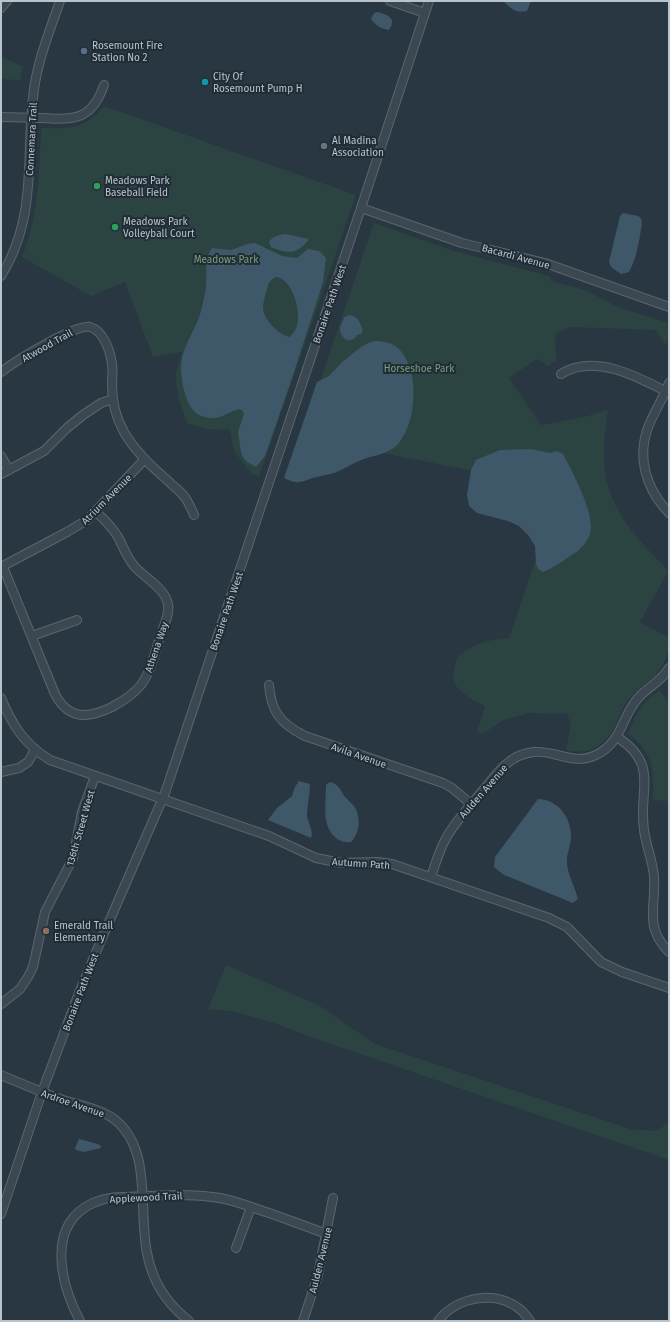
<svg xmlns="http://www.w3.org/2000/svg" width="670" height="1322" font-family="'Fira Sans',sans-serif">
  <rect width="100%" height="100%" fill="#283741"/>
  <!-- green -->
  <g fill="#2b4442">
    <path d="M1,57l22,9 -3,15 -19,-3z"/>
    <path d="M104,106l252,89 -97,282 -8,-4 -17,-22 -4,-21 -24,-1 -19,-6 -8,-23 -4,-24 7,-24 -29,5 -28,-75 -34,14 -69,-39c17,-42 17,-83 19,-128l2,-1c26,1 43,1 61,-22z"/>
    <path d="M374,223l77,27 98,26 2,1v4l34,9 35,18 49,15v14l-3,8c-4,-5 -6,-10 -11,-15l-86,-3 -14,7 1,27 -7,5 -12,-7 -28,19 32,47 43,-8 24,-7c-2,14 -4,27 -4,40 -2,33 12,63 33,87 10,12 21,22 31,34l-28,51 29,16c0,10 -2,21 -8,30 -8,13 -23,19 -33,32 -10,14 -12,33 -27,44 -10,8 -23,9 -35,6l5,-26 -4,-10 -38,-1 -25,7 -22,14 -5,-2 8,-26c-10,-4 -27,-14 -31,-24 -2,-5 0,-11 1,-16 1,-4 1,-8 5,-11 13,-12 32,-16 49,-17l51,-150 -259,-51z"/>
    <path d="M660,690l7,11h2v100l-17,-1c3,-28 1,-49 -24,-66 8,-21 14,-31 32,-44z"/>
    <path d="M226,965l94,41 55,38 255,85 27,2 12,-9v38l-361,-124 -34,-13 -38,-11 -28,-3z"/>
  </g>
  <!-- water -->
  <g fill="#3f5869" fill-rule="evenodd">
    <path d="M503,1h28l-4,10c-10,3 -17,-3 -24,-10z"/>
    <path d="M378,12c10,3 19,6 11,18 -8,-1 -14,-5 -18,-11l3,-6z"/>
    <path d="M623,213l15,3 3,2 1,6c-3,16 -5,34 -13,48l-8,2 -10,-7 -2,-5 11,-46z"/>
    <path d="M285,234l24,5c-12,16 -21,15 -38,8l-2,-5c3,-5 9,-7 16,-8z"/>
    <path d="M255,243l27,13 15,2 11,-9 11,2 7,7 -3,24 -30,93 -28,81 -9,11 -9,-5 -4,-5 -2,-5 -3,-20 6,-18 -2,-4 -3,-1c-9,2 -16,9 -26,9 -6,0 -14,-2 -19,-7 -10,-10 -15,-39 -12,-52 3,-17 15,-32 19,-48 2,-8 4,-17 5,-24 1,-12 -2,-29 6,-39l19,2 16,-6zM276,277c18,1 32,48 13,60 -11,-3 -26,-18 -26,-30 0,-5 2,-10 3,-15 2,-7 3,-12 10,-15z"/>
    <path d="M349,315c10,1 11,8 14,16l-2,3 -4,1c-6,10 -16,5 -17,-6 0,-3 3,-9 5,-12z"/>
    <path d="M376,341c8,0 17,2 23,8 21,21 18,73 -1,95 -10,11 -26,11 -39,17 -8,3 -16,9 -25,12 -7,2 -14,3 -21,5 -4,1 -10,4 -14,4 -6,1 -10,-2 -15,-4l33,-96 12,-6 14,-15 2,-1c10,-8 18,-17 31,-19z"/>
    <path d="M531,449l19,4 7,-2 6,3c9,17 33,61 27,80 -4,12 -13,18 -23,24 -7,5 -16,11 -24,14l-5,-3 -2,-5 -1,-18 -7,-11 -9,-9 -11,-5 -31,-8 -8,-7 -2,-11 4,-25 5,-10 24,-10z"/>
    <path d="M299,781l11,3c0,10 -3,21 -3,32 1,7 7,16 4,22l-43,-18 9,-12 15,-12 3,-9z"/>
    <path d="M330,782c9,2 10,8 15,15 3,3 6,6 9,9 7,10 6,27 -3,36 -5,1 -10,0 -15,-4 -15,-12 -10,-36 -10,-53z"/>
    <path d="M538,799c21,1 34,19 33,40 -1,8 -5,17 -4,25 1,11 8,23 11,35l-5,4 -69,-28 -10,-8 1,-10z"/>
    <path d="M79,1139l19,5 3,2v2l-17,4 -8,-2 -1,-2z"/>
  </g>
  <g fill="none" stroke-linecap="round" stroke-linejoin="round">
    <defs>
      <g id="minor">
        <path d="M390,1l35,12"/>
        <path d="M1,8l6,-7"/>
        <path d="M1,117c13,0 27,1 40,1 34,2 51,2 63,-33"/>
        <path d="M361,208l101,35 83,20 124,44"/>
        <path d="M1,276c36,-58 25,-115 32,-178 3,-34 16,-65 27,-97"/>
        <path d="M1,372c13,-10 74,-48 89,-45 14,4 20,24 22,37 1,7 0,14 0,21 0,16 4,33 12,47 11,19 26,33 42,47 6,6 13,11 18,17 4,5 7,12 10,19"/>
        <path d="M561,374c34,-21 77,3 108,19"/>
        <path d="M669,383c-5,14 -14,27 -20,42 -13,32 -3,64 20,88"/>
        <path d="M1,456l8,14"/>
        <path d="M1,474l43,-23 23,-23 16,-13 18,-12 12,-4"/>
        <path d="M1,567l66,-35 20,-12 57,-60"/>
        <path d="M3,567l52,127c14,27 34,24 57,13 11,-6 21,-12 29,-22 10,-14 14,-32 19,-48 3,-10 10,-22 8,-33 -3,-15 -21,-25 -32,-36 -9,-9 -12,-20 -18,-31 -6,-10 -14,-18 -22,-25"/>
        <path d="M32,636l45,-16"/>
        <path d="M269,685c2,27 12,39 36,51l138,47 9,5 19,16"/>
        <path d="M1,698c11,27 24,47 49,62l219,76 47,22 25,5 37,-1 14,2 157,54 18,9 34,35 21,10 47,16"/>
        <path d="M617,737c43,28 21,52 27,93 2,16 9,31 10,47 2,31 -10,50 15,75"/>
        <path d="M1,772l18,-4 9,-6 7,-12"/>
        <path d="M431,877c4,-13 8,-25 14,-37 10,-19 26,-35 39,-51 8,-9 15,-20 25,-27 7,-6 16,-9 25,-10 22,-2 39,14 62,3 27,-13 25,-39 43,-58 10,-11 22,-15 30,-29"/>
        <path d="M1,1004l19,-15 8,-12 5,-10 12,-55 28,-54 9,-46 13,-36"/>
        <path d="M1,1075c21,9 41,17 62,25 15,5 38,9 51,19 39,30 24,91 33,134 5,27 20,51 42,68"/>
        <path d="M1,1214l41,-122 37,-99 23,-55 63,-145 196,-585 68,-207"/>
        <path d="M236,1248l15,-41"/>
        <path d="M80,1321c-19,-36 -35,-96 13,-118 17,-8 39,-6 57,-7 24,-1 47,-2 70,2 16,3 31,9 46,14 21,7 41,15 61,22"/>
        <path d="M303,1321l15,-46 15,-77"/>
        <path d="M438,1321c19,-25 60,-32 84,-10 3,3 6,7 8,10"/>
      </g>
    </defs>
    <!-- minor casing -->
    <use href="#minor" stroke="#5a666e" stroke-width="10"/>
    <!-- minor -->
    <use href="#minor" stroke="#3c4851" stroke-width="8"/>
  </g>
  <!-- markers -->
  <circle fill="#5c6f8a" stroke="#212d36" stroke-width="1.5" cx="84" cy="51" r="4"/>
  <circle fill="#0f9aa8" stroke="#212d36" stroke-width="1.5" cx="205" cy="82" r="4"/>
  <circle fill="#6b7280" stroke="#212d36" stroke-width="1.5" cx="324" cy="146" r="4"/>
  <g fill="#2e9e5b" stroke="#212d36" stroke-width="1.5">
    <circle cx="97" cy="186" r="4"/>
    <circle cx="115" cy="227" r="4"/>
  </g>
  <circle fill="#8d6e63" stroke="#212d36" stroke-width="1.5" cx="46" cy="931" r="4"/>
  <g text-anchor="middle" stroke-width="4" stroke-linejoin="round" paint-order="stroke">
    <!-- poi labels -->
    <g font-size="10" fill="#b9c3cb" stroke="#212d36" text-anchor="start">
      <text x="92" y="49">Rosemount Fire<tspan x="92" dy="12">Station No 2</tspan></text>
      <text x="213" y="80">City Of<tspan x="213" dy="12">Rosemount Pump H</tspan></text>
      <text x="332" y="144">Al Madina<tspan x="332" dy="12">Association</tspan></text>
      <text x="105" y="184">Meadows Park<tspan x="105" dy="12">Baseball Field</tspan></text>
      <text x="123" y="225">Meadows Park<tspan x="123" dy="12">Volleyball Court</tspan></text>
      <text x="54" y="929">Emerald Trail<tspan x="54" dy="12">Elementary</tspan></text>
    </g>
    <!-- street labels -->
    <g font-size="10" fill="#b9c3cb" stroke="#212d36">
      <text transform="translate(31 139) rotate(-87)" y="4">Connemara Trail</text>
      <text transform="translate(516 256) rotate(15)" y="4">Bacardi Avenue</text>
      <text transform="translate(329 304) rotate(-71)" y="4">Bonaire Path West</text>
      <text transform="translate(47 345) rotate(-29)" y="4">Atwood Trail</text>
      <text transform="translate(106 499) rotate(-45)" y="4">Atrium Avenue</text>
      <text transform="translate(226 611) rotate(-71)" y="4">Bonaire Path West</text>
      <text transform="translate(156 647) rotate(-71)" y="4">Athena Way</text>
      <text transform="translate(359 755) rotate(19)" y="4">Avila Avenue</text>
      <text transform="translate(483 791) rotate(-49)" y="4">Aulden Avenue</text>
      <text transform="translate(80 828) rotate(-74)" y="4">136th Street West</text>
      <text transform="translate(361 863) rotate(4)" y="4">Autumn Path</text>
      <text transform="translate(80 992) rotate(-69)" y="4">Bonaire Path West</text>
      <text transform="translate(73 1103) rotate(19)" y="4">Ardroe Avenue</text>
      <text transform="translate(146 1197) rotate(-3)" y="4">Applewood Trail</text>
      <text transform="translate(320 1260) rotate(-76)" y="4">Aulden Avenue</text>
    </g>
    <!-- park labels -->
    <g font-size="10" fill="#79a07b" stroke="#212d36">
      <text x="226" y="263">Meadows Park</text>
      <text x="419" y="372">Horseshoe Park</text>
    </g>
  </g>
  <!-- border -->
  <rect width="670" height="1322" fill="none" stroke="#b9c3cb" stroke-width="4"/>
</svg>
